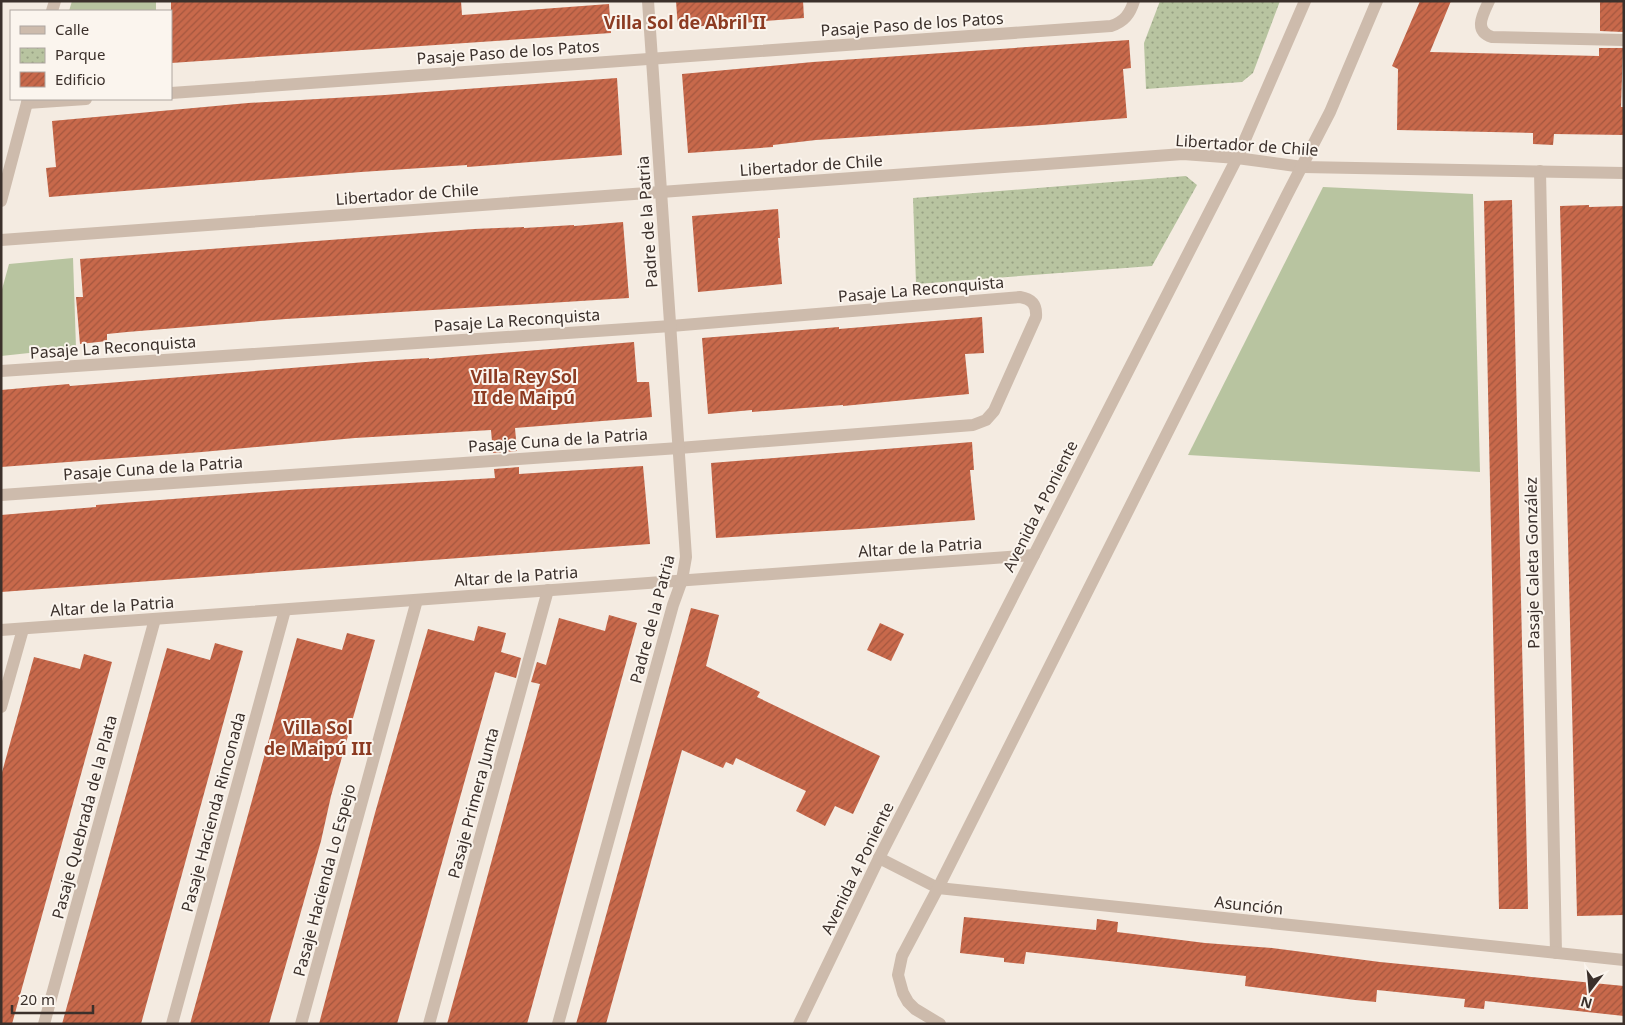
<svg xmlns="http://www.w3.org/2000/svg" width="1625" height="1025" font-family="'Noto Sans',sans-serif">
  <defs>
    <pattern id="park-dots" width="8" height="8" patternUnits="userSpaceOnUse" patternTransform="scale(1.25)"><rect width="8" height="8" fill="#b8c4a0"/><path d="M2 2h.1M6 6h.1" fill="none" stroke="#97a083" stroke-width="1.8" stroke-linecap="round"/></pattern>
    <pattern id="building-hatch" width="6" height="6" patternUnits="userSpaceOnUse" patternTransform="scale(1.25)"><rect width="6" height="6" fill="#c8694b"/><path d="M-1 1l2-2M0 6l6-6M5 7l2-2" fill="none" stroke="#a4573f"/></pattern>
  </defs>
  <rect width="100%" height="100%" fill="#f4ebe1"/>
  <!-- grass -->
  <g fill="#b8c4a0">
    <path d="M72,1h84v10h-87z"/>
    <path d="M1323,187l150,7 7,278 -292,-17z"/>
    <path d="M73,258l3,90 -75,8v-63l8,-29z"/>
  </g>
  <!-- park -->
  <g fill="url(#park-dots)">
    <path d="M1160,1h120l-27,72 -11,9 -96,7 -2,-46z"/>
    <path d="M1186,176l11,9 -45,81 -236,18 -3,-86z"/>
  </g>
  <!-- building -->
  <g fill="url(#building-hatch)">
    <path d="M171,1h290l1,14 147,-11 2,29 -440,30z"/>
    <path d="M676,1h127l1,17 -126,10z"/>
    <path d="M1420,1h31l-21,51 169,4v-8h24l-2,59h3v28l-70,-1 -1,11 -20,-1v-11l-136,-3 1,-61 -6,-3z"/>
    <path d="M1600,1h24l-1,31 -23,-1z"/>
    <path d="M1129,40l2,28 -8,1 4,49 -85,7 -226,15 -43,5v2l-85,6 -6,-79 131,-12z"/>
    <path d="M617,78l5,77 -155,12v-2l-106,7 -312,25 -3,-29 10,-1 -4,-46 196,-18 137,-8z"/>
    <path d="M1512,200l16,709h-29l-15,-708z"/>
    <path d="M1589,205v2l35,-1v709l-47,1 -17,-710z"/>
    <path d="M778,209l2,29h-2l4,46 -84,8 -6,-76z"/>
    <path d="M623,222l6,76 -343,21 -159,13 -20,2v7l-27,3 -4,-47h7l-3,-38 394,-30 50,-2v1l50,-3v1z"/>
    <path d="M982,317l2,36 -19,1 4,40 -126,12v-1l-91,7v-2l-44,4 -6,-76 137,-11v2z"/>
    <path d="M634,342l3,40h12l3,35 -137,11 2,23 -24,2 -2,-23 -136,8 -153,14 -201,15v-77l68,-6 1,2 308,-25 51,-3v1z"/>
    <path d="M972,442l2,28h-4l5,50 -116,9 -143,9 -5,-75z"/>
    <path d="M643,466l7,78 -649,48v-77l95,-8v-2l193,-15 206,-12 -1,-9 25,-2v7z"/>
    <path d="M691,608l28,7 -13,51 54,26 -3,5 123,59 -27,58 -18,-8 -10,20 -29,-15 10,-20 -70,-33 -3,7 -7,-3 -3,6 -41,-18 -76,274h-30z"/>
    <path d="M609,615l28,8 -110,401h-80l93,-340 -9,-2 6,-20 9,3 13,-47 46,13z"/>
    <path d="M880,623l24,11 -13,27 -24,-11z"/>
    <path d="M478,626l28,7 -5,19 20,6 -5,20 -21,-6 -98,352h-78l56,-211 53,-184 46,12z"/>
    <path d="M347,633l28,7 -44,156 -10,45 -52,183h-79l107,-386 45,12z"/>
    <path d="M215,643l28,8 -102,373h-79l105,-376 43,12z"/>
    <path d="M84,654l28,8 -100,362h-11v-248l33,-119 46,12z"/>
    <path d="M964,917l132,13 1,-11 21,3 -1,10 88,11 67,5 108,14 244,24v30l-139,-15 -1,8 -20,-2 1,-8 -88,-9 -1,12 -21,-2 -110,-14 1,-10 -220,-24 -2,12 -20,-2v-4l-44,-5z"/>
  </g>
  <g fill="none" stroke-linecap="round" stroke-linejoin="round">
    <!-- street -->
    <g stroke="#cdbbac" stroke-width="12">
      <path d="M1489,1c-6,13 -16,30 3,36l132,3"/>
      <path d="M52,11l3,-10"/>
      <path d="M171,93l940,-67c13,-4 19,-12 23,-25"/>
      <path d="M27,103l59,-4"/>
      <path d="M1540,171l16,782"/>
      <path d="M1,201l27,-102"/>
      <path d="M1,240l1182,-86 54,4 66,9 321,6"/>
      <path d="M1,371l670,-45 349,-29c12,2 17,8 16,20l-42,94 -8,9 -13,5 -294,23 -678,47"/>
      <path d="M1,630l1033,-75"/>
      <path d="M1,707l22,-78"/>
      <path d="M879,858l59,30 686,72"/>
      <path d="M44,1024l111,-405"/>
      <path d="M172,1024l113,-414"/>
      <path d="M301,1024l116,-424"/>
      <path d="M429,1024l119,-434"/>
      <path d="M558,1024l115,-419 9,-25 4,-23 -38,-556"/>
      <path d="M799,1024l80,-166 358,-700 68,-157"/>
      <path d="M940,1024l-25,-15 -7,-7 -5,-9 -5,-18 4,-19 36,-68 349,-693 43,-83 47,-111"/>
    </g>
  </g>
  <g text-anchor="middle" stroke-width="4" stroke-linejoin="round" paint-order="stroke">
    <!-- street labels -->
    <g font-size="16" fill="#3b302b" stroke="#fbf5ee">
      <text transform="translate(912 24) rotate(-4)" y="6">Pasaje Paso de los Patos</text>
      <text transform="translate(508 52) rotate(-4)" y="6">Pasaje Paso de los Patos</text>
      <text transform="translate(1247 145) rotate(4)" y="6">Libertador de Chile</text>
      <text transform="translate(811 165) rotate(-4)" y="6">Libertador de Chile</text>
      <text transform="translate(407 194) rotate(-4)" y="6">Libertador de Chile</text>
      <text transform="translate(647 222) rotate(-94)" y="6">Padre de la Patria</text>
      <text transform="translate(921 289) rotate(-5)" y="6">Pasaje La Reconquista</text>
      <text transform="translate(517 320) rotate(-4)" y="6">Pasaje La Reconquista</text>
      <text transform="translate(113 347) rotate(-4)" y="6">Pasaje La Reconquista</text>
      <text transform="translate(558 440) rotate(-4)" y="6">Pasaje Cuna de la Patria</text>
      <text transform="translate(153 468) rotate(-4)" y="6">Pasaje Cuna de la Patria</text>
      <text transform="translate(1040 506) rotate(-63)" y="6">Avenida 4 Poniente</text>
      <text transform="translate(920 547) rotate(-4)" y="6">Altar de la Patria</text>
      <text transform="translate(1532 563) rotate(-91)" y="6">Pasaje Caleta González</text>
      <text transform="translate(516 576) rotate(-4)" y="6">Altar de la Patria</text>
      <text transform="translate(112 606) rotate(-4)" y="6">Altar de la Patria</text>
      <text transform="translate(652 619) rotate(-75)" y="6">Padre de la Patria</text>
      <text transform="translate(473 803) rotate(-75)" y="6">Pasaje Primera Junta</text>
      <text transform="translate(213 812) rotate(-75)" y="6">Pasaje Hacienda Rinconada</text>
      <text transform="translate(84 817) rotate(-75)" y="6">Pasaje Quebrada de la Plata</text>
      <text transform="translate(857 868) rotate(-64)" y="6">Avenida 4 Poniente</text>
      <text transform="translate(324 880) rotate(-75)" y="6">Pasaje Hacienda Lo Espejo</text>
      <text transform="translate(1249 905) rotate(6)" y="6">Asunción</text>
    </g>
    <!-- neighbourhood labels -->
    <g font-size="18" font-weight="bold" fill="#8c3b22" stroke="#fbf5ee">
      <text x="685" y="29">Villa Sol de Abril II</text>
      <text x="524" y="383">Villa Rey Sol<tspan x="524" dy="21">II de Maipú</tspan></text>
      <text x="318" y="734">Villa Sol<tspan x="318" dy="21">de Maipú III</tspan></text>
    </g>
  </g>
  <!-- border -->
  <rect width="1625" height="1025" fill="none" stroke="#3b302b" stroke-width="5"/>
  <!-- legend -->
  <rect x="10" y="10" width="162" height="90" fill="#fbf5ee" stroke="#aea6a0"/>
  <rect x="20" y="26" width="25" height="8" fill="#cdbbac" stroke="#aea6a0"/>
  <text x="55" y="35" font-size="15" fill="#3b302b">Calle</text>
  <rect x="20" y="48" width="25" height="15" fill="url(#park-dots)" stroke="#aea6a0"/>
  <text x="55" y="60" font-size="15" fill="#3b302b">Parque</text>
  <rect x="20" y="72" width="25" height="15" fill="url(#building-hatch)" stroke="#aea6a0"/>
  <text x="55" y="85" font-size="15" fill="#3b302b">Edificio</text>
  <!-- north arrow -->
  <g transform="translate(1590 990) rotate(196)" stroke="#fbf5ee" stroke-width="4" paint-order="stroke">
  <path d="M0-4L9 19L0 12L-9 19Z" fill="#3b302b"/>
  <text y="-8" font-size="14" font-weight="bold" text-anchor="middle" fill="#3b302b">N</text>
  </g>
  <!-- scale -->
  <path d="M12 1005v8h81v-8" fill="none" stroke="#3b302b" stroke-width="2.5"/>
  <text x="20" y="1005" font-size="15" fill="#3b302b" stroke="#fbf5ee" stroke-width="4" paint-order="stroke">20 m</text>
</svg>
